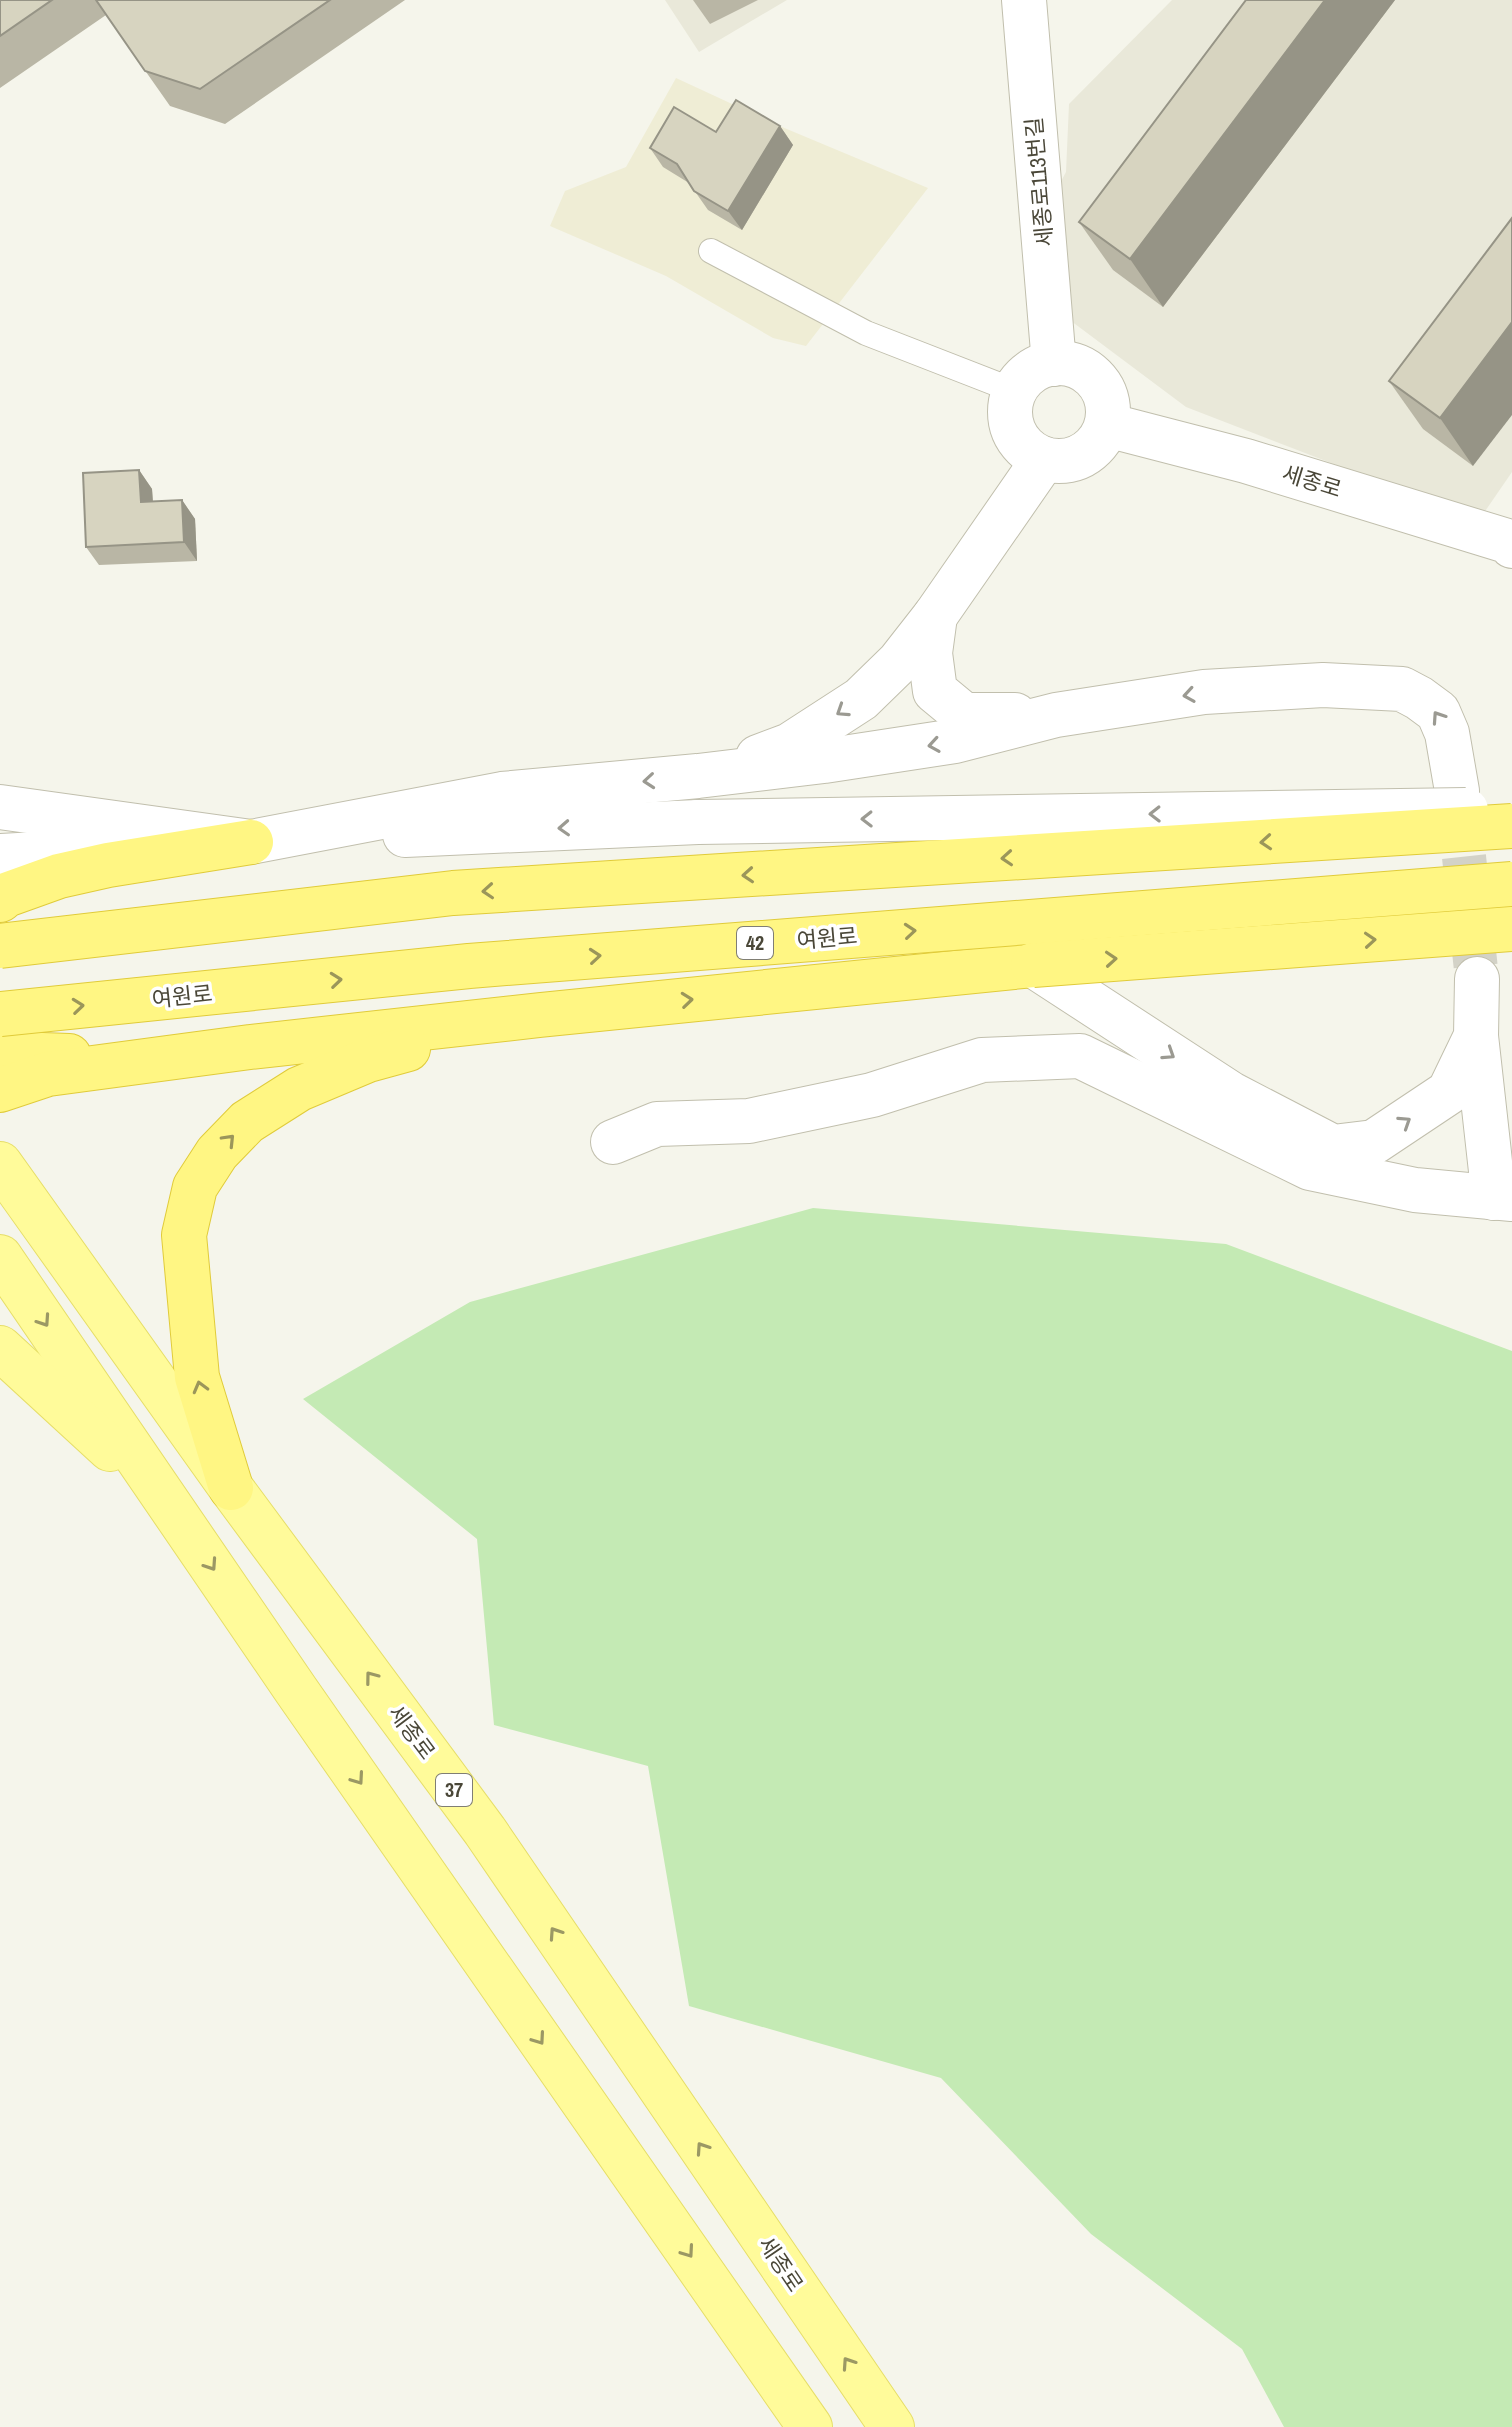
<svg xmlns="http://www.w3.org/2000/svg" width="1512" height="2427" font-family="'Archivo Narrow','Noto Sans KR',sans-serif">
  <rect width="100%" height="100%" fill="#f5f5eb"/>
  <!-- residential -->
  <g fill="#e9e8d9">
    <path d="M665,0h122l-88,52z"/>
    <path d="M1172,0h340v472l-33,48 -293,-113 -131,-98 -21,-77 32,-60 3,-68z"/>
  </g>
  <!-- education -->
  <path fill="#efedd5" d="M676,78l106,49 146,61 -122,158 -33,-8 -107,-62 -116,-50 15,-35 61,-24z"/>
  <!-- green -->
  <path fill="#c4eab4" d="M813,1208l413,36 286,107v1076h-228l-42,-78 -151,-115 -150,-156 -252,-72 -41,-240 -154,-41 -17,-186 -174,-140 167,-97z"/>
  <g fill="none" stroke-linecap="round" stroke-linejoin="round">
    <!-- tertiary-tunnel -->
    <path stroke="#d3d2c7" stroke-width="44" stroke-dasharray="44 22" stroke-linecap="butt" d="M1457,791l20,188"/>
    <defs>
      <path id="service" d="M711,251l155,82 149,58"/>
      <g id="minor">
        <path d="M1107,425l139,36 264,81 2,4"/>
        <path d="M613,1142l44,-18 92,-3 123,-26 110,-35 98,-4 230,112 105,22 97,9"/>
      </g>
      <g id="tertiary">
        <path d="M1024,0l30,364"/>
        <circle cx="1059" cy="412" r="49"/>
        <path d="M935,616l-5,37 5,38 29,24h51"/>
        <path d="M758,757l32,-12 71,-46 38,-37 36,-46 109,-157"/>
        <path d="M0,807l251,35 251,-48 196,-18 126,-15 131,-20 101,-26 148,-23 119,-7 79,4 17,9 19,14 9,21 10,58"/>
        <path d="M405,835l293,-13"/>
        <path d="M0,856l124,-7"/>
        <path d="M1033,965l198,129 102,53 41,-5 75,-50 27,-56 1,-57"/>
        <path d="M1476,1036l18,162"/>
      </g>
      <g id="primary">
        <path d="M0,1164l231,324 254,343 407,596"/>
        <path d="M0,1257l296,433 514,737"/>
        <path d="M0,1348l110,101"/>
      </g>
      <g id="trunk">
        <path d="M0,900l6,-5 53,-19 49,-11 143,-23"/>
        <path d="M0,1051l15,3 54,2"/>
        <path d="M0,1090l48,-16 202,-27 290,-32 493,-50"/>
        <path d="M231,1488l-34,-111 -13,-142 11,-48 22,-34 30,-31 52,-33 69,-29 40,-11"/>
      </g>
    </defs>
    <!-- service casing -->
    <use href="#service" stroke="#c1bfad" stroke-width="26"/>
    <!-- minor casing -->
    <use href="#minor" stroke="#c1bfad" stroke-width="46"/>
    <!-- tertiary casing -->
    <use href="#tertiary" stroke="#c1bfad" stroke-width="46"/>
    <!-- primary casing -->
    <use href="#primary" stroke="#e6de68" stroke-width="46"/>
    <!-- trunk casing -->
    <use href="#trunk" stroke="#e0cb3a" stroke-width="46"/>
    <!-- service -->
    <use href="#service" stroke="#fff" stroke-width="24"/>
    <!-- minor -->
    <use href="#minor" stroke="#fff" stroke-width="44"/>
    <!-- tertiary -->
    <use href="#tertiary" stroke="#fff" stroke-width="44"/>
    <!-- primary -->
    <use href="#primary" stroke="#fffb9a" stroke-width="44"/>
    <!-- trunk -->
    <use href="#trunk" stroke="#fff683" stroke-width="44"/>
    <defs>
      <path id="tertiary-bridge" d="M698,822l768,-12"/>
      <g id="trunk-bridge">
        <path d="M0,946l453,-53 1059,-67"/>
        <path d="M1033,965l479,-36"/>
        <path d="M0,1014l469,-48 1043,-82"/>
      </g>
    </defs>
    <!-- tertiary-bridge casing -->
    <use href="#tertiary-bridge" stroke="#c1bfad" stroke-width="46" stroke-linecap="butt"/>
    <!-- trunk-bridge casing -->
    <use href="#trunk-bridge" stroke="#e0cb3a" stroke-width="46" stroke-linecap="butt"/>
    <!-- tertiary-bridge -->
    <use href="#tertiary-bridge" stroke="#fff" stroke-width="44"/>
    <!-- trunk-bridge -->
    <use href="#trunk-bridge" stroke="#fff683" stroke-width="44"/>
  </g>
  <!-- wall -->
  <g fill="#b9b6a5">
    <path d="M0,0h405l-180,124 -55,-18 -64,-91 -106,73z"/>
    <path d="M693,0h65l-48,24z"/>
    <path d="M1246,0h149l-232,307 -50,-37 -34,-48z"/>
    <path d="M780,126l13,19 -51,85 -34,-20 -19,-27 -26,-16 -13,-19 66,-16z"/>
    <path d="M1512,218l-39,248 -50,-37 -34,-48z"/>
    <path d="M139,470l13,19 1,13 29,-2 13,19 2,42 -98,4 -13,-18z"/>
  </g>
  <!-- shaded-wall -->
  <g fill="#969486">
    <path d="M1325,0h70l-232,307 -33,-48z"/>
    <path d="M780,126l13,19 -51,85 -14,-19z"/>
    <path d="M1512,322v93l-39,51 -33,-48z"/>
    <path d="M139,470l13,19 2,32 -13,-19z"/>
    <path d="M182,500l13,19 2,42 -13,-19z"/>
  </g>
  <!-- building -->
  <g fill="#d7d4c0" stroke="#969486" stroke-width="2">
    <path d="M0,0h52l-52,36z"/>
    <path d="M96,0h234l-130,89 -55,-18z"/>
    <path d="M1246,0h79l-195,259 -51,-37z"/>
    <path d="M736,100l44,26 -52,85 -34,-20 -17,-27 -27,-16 24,-41 42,25z"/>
    <path d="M1512,218v104l-72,96 -51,-37z"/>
    <path d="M139,470l2,32 41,-2 2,42 -98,5 -3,-74z"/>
  </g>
  <!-- one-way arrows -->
  <defs><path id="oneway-chevron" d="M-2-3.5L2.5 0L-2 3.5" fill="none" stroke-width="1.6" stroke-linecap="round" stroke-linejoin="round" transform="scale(2)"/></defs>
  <g stroke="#9b9a92">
    <use href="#oneway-chevron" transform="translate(1189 695) rotate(171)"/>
    <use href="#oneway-chevron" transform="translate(842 711) rotate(147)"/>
    <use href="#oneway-chevron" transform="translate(1438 717) rotate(-124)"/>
    <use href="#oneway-chevron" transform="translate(934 745) rotate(171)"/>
    <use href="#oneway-chevron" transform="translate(649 781) rotate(175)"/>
    <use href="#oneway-chevron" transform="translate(1155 814) rotate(179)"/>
    <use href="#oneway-chevron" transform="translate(867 819) rotate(179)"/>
    <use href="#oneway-chevron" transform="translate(564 828) rotate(177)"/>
    <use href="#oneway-chevron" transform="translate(1169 1054) rotate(33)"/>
    <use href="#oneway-chevron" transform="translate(1405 1122) rotate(-33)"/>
  </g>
  <g stroke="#9b965a">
    <use href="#oneway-chevron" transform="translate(1266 842) rotate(176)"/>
    <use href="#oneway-chevron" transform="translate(1007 858) rotate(176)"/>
    <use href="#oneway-chevron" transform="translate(748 875) rotate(176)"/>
    <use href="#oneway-chevron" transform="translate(488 891) rotate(176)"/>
    <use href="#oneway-chevron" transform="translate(910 931) rotate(-5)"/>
    <use href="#oneway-chevron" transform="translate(1370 940) rotate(-4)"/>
    <use href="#oneway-chevron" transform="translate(595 956) rotate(-5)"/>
    <use href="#oneway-chevron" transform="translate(1111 959) rotate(-4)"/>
    <use href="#oneway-chevron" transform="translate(336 980) rotate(-6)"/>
    <use href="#oneway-chevron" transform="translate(687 1000) rotate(-6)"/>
    <use href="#oneway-chevron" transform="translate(78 1006) rotate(-6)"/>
    <use href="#oneway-chevron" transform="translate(229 1140) rotate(-46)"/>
    <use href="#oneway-chevron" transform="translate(200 1387) rotate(-105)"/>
  </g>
  <g stroke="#9b9864">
    <use href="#oneway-chevron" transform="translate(44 1321) rotate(56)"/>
    <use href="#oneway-chevron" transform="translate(211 1565) rotate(56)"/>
    <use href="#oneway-chevron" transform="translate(371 1677) rotate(-127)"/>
    <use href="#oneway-chevron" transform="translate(358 1779) rotate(55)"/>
    <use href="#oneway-chevron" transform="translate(555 1933) rotate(-124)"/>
    <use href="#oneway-chevron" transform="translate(539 2039) rotate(55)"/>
    <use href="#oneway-chevron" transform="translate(702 2148) rotate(-124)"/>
    <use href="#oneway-chevron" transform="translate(688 2252) rotate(55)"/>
    <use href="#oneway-chevron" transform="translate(848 2363) rotate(-124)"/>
  </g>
  <g text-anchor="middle" stroke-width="7" stroke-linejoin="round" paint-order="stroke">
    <!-- shield labels -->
    <g fill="#fff" stroke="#807e74" stroke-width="2">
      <rect x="737" y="927" width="36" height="32" rx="6"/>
      <rect x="436" y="1774" width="36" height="32" rx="6"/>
    </g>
    <g font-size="20" font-weight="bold" fill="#4a4738">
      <text x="755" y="950">42</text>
      <text x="454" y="1797">37</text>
    </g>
    <!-- street labels -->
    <g font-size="22" fill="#4a4738" stroke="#fff">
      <text transform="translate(1039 182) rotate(-95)" y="8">세종로113번길</text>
      <text transform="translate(1312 481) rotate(17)" y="8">세종로</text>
      <text transform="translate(827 938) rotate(-5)" y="8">여원로</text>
      <text transform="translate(182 996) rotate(-6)" y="8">여원로</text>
      <text transform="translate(412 1732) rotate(53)" y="8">세종로</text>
      <text transform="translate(781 2264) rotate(56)" y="8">세종로</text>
    </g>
  </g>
</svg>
